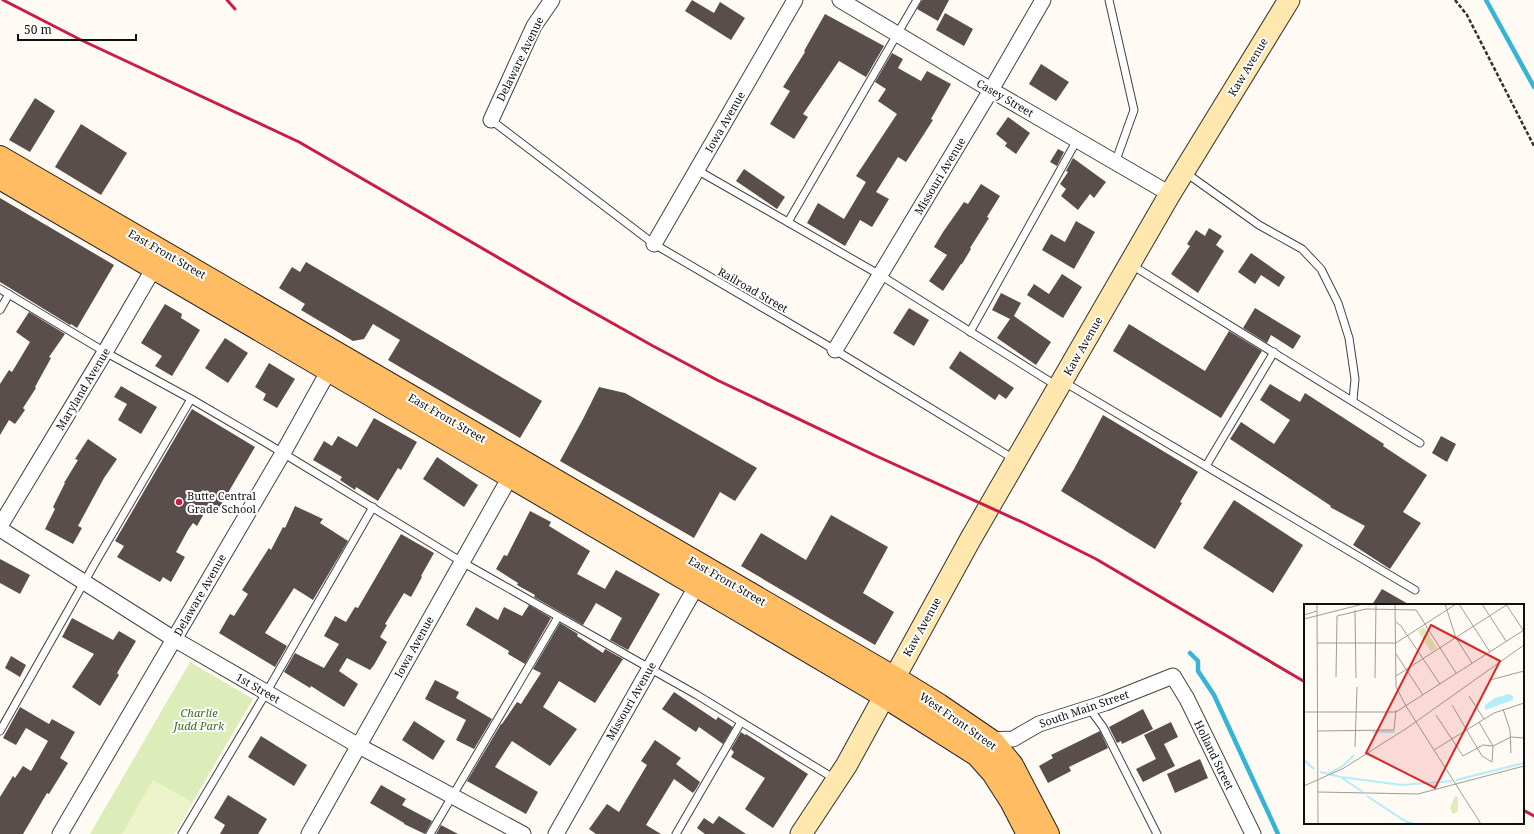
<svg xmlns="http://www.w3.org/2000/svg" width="1534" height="834" font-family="'Noto Serif',serif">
  <rect width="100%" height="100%" fill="#fffaf3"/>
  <!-- green -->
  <path fill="#ddedb9" d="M190,662l63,37 -79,135h-84z"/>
  <!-- pitch -->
  <path fill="#edf3cb" d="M153,780l39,22 -18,32h-52z"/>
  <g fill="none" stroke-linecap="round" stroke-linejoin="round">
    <!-- stream -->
    <g stroke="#35b4d6" stroke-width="4.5">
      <path d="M1486,0l48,87"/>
      <path d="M1190,653l8,8v10l16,24 64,139"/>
    </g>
  </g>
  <!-- building -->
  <g fill="#594e4b">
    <path d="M692,0l22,13 6,-11 25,16 -14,22 -46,-29z"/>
    <path d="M922,0h27l-11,21 -21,-12z"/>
    <path d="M945,13l28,16 -9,17 -28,-16z"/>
    <path d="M825,14l59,32 -18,31 -27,-16 -36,53 5,3 -14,22 -24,-15 20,-33 -7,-4 22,-35 -1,-1z"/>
    <path d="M892,53l11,6 -5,9 23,13 6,-10 24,13 -20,35 2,1 -27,42 -8,-5 -22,35 13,7 -17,28 -12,-7 -15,26 -38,-23 11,-20 26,16 22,-37 -10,-6 41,-62 -19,-13 8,-12 -11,-7z"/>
    <path d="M1041,64l28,18 -13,19 -27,-17z"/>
    <path d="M35,98l20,13 -25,41 -21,-12z"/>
    <path d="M1008,117l22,16 -14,21 -11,-8 2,-3 -11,-9z"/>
    <path d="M81,124l46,29 -26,42 -46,-28z"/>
    <path d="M1058,149l6,3 -7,14 -7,-4z"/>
    <path d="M1073,158l33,24 -12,16 -4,-4 -12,16 -17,-14 5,-7 -6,-5 8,-12 -2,-1z"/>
    <path d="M744,169l41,28 -8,12 -41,-28z"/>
    <path d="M981,184l19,12 -13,21 2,1 -19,30 1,1 -9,15h-1l-18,27 -14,-10 18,-26 -13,-8 9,-15 21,-30 4,2z"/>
    <path d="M0,198l114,67 -37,63 -6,-4 -1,1 -70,-43z"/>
    <path d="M1076,221l19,11 -21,37 -32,-19 9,-16 14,8z"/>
    <path d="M1209,228l13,8 -6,9 8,6 -26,42 -27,-19 19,-28 -3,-2 9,-14 9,6z"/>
    <path d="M1251,253l34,24 -6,10 -18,-12 -6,9 -17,-12z"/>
    <path d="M306,262l236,139 -22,37 -132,-78 12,-20 -27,-16 -9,15 -11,2 -52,-31 4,-6 -26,-16 13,-21 8,5z"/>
    <path d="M1062,274l20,13 -19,31 -36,-23 7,-11 15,10z"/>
    <path d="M1001,293l20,10 -7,13 37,26 -15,23 -39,-27 13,-19 -18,-9z"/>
    <path d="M165,304l17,10 -1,4 19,12 -28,46 -17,-10 7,-10 -21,-13z"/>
    <path d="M909,308l20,12 -15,26 -21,-13z"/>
    <path d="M1255,308l46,28 -8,13 -22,-14 -4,8 -24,-15z"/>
    <path d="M29,312l36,22 -16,23 2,1 -16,29 1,1 -13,20 2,2 -10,14 -6,-4 -9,15v-51l9,-14 3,2 18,-30 -14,-10z"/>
    <path d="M1129,324l76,47 24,-40 33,20 -41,67 -108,-67z"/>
    <path d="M225,338l23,15 -20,30 -23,-15z"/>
    <path d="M960,351l54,37 -8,11 -7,-5 -4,6 -46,-32z"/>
    <path d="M269,363l26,16 -18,29 -14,-8 3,-6 -11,-7z"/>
    <path d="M1270,384l30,18 5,-9 79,51 -1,2 44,29 -24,37 18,11 -31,46 -37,-24 12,-19 -35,-19 1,-1 -101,-67 11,-17 33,22 16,-24 -30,-20z"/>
    <path d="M121,386l36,21 -16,27 -23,-14 9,-16 -13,-7z"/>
    <path d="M599,387l26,6 132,75 -22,33 -15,-9 -26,46 -134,-77 23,-42z"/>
    <path d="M192,409l63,38 -36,61 -9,-5 -13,23 -4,-3 -5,7 -12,22 9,5 -14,25 -8,-5 -3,5 -43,-25 7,-11 -9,-5z"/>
    <path d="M1103,415l95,57 -18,30 2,1 -27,46 -94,-58 13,-22z"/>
    <path d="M374,418l43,24 -16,28 -3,-2 -20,33 -22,-14 -1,3 -15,-10 2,-3 -29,-17 11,-19 8,5 6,-10 19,11z"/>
    <path d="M1441,436l15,8 -9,18 -15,-9z"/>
    <path d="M88,439l29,20 -13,19 -26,48 4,2 -9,16 -28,-15 10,-20 -2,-2 12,-24h-1l14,-23 -3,-1z"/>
    <path d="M437,457l41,28 -14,22 -41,-28z"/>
    <path d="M1234,500l69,45 -30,48 -70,-45z"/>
    <path d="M295,506l28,13 -3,4 28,18 -35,59 -19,-12 -29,45 22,13 -12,21 -56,-34 11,-19 4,2 14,-22 -6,-4 27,-42 2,2 12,-23 2,1z"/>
    <path d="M530,511l21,11 -2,4 41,25 -13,23 28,15 11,-19 44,24 -32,56 -18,-10 12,-22 -26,-15 -13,22 -49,-28 1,-2 -18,-10 1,-2 -22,-14 8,-14 3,1z"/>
    <path d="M831,515l57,32 -25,46 31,19 -19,33 -134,-79 20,-33 45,27z"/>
    <path d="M401,534l33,19 -13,23 1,1 -11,20 -7,-4 -19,31 2,1 -7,12 7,5 -13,23 -4,5 -23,-12 -8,13 19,13 -14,23 -33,-21 -1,2 -26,-16 11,-19 29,15 15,-24 -15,-8 11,-20 11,6 9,-15 3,1z"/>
    <path d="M0,559l30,16 -10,19 -20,-11z"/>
    <path d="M1382,589l28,16h-38z"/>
    <path d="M529,605l22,13 -26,46 -17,-10 1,-3 -43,-26 10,-18 22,13 6,-13 18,9z"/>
    <path d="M72,618l41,22 6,-9 17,10 -19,32 2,2 -19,31 -28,-19 22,-33 -32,-17z"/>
    <path d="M560,623l18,11 -1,2 26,17 2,-4 18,10 -28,44 -36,-22 -16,26 34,22 -27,37 -38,-25 -17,26 43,25 -12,22 -59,-33 34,-57h1l15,-22 4,2 20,-31 -8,-4z"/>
    <path d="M11,656l15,9 -6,12 -15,-9z"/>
    <path d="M435,680l24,12 -3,6 36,21 -18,30 -18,-9 10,-20 -41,-21z"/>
    <path d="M674,692l42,28 2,-3 15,10 -10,17 -24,-17 -3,5 -34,-23z"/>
    <path d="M20,707l29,17 3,-5 23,13 -15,26 8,5 -19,31 -2,-1 -24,41h-23v-37l13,-21 2,2 8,-12 8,5 17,-30 -22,-13 -10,17 -13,-7z"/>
    <path d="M1143,709l10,20 -31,15 -1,-3 -4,2 -8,-16z"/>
    <path d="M414,721l31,20 -12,19 -31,-20z"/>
    <path d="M1171,722l7,15 -14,7 11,22 -32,16 -7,-13 20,-10 -12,-24z"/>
    <path d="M1100,731l8,17 -39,19 2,4 -23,12 -9,-17 14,-8 -2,-3z"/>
    <path d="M741,732l4,3 1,-1 62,40 -35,54 -28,-19 20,-31 -34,-21 3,-5 -3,-3z"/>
    <path d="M261,736l46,29 -13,21 -46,-29z"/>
    <path d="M655,740l26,18 -5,6 24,18 -4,7 -3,4 -19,-14 -28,46 15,9h-65l-7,-5 18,-25 12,8 28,-47 -6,-4z"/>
    <path d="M1200,759l8,19 -33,15 -8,-19z"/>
    <path d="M381,785l25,14 -4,6 30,16 -7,13 -21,-10v-1l-34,-20z"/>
    <path d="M228,795l39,24 -9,15h-38l5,-9 -11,-7z"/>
    <path d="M719,816l27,18h-41l-8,-6 7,-10 9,6z"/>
    <path d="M441,825l17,9h-22z"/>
  </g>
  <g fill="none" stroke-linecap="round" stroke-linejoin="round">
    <defs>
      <g id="lane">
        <path d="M1109,0l25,110 -19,53"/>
        <path d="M491,120l163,124 181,106 179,109"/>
        <path d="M697,170l183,105 177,111"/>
        <path d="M1186,173l73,52 43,24 19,20 17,34 11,35 6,41 -2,21"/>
        <path d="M788,222l129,-222"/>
        <path d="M1130,264l290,179"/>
        <path d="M0,289l105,63 86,47 72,42 199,121 235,133 138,84"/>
        <path d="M0,310l9,-16"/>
        <path d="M970,332l107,-192"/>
        <path d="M1064,382l351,208"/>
        <path d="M1206,466l68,-114"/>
        <path d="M1089,708l14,19 54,107"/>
        <path d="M0,731l95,-168 96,-164"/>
        <path d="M182,834l84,-141 107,-186"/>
        <path d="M430,834l128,-217"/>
        <path d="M676,834l65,-112"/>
      </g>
      <g id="street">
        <path d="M840,0l151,90 179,104"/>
        <path d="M491,120l43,-94 18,-26"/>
        <path d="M654,244l141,-244"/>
        <path d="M835,350l156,-260 52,-90"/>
        <path d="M0,526l105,-174 53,-91"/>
        <path d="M0,529l174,110 185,107 164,88"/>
        <path d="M987,744l3,-4 23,-1 26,-15 66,-21 68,-27 14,23 66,135"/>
        <path d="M60,834l223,-381 50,-90"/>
        <path d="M309,834l206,-366"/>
        <path d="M556,834l145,-256"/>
      </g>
      <path id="secondary" d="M801,834l45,-68 124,-226 200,-346 119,-194"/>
      <g id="primary">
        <path d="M0,157l895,521 44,27 54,37 19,23 36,69"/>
        <path d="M0,178l745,436 139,82 93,59 16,18 18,28 17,33"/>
      </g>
    </defs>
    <!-- lane casing -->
    <use href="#lane" stroke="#434343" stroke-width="9"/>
    <!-- street casing -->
    <use href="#street" stroke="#434343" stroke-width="17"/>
    <!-- secondary casing -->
    <use href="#secondary" stroke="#323232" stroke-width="23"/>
    <!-- primary casing -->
    <use href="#primary" stroke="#212121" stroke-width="24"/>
    <!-- path -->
    <path stroke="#323232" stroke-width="2.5" stroke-dasharray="4 2" stroke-linecap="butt" d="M1455,0l12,15 67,131"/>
    <!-- lane -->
    <use href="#lane" stroke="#fff" stroke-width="7"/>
    <!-- street -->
    <use href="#street" stroke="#fff" stroke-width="15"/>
    <!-- secondary -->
    <use href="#secondary" stroke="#ffe7ae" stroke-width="21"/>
    <!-- primary -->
    <use href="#primary" stroke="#ffbc63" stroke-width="22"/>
    <!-- rail -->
    <g stroke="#ca1d45" stroke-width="3">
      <path d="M3,0l78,40 218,102 274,159 80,45 64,34 157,75 150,68 72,36 209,123"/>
      <path d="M227,0l8,9"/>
      <path d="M1523,810l11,6"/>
    </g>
  </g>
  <!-- markers -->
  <circle fill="#ca1d45" stroke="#fff" stroke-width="1.5" cx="179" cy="502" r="4"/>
  <g text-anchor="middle" stroke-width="4" stroke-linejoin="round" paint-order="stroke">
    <!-- street labels -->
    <g font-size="11" fill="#101010" stroke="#fff">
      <text transform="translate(520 59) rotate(-64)" y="4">Delaware Avenue</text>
      <text transform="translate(1248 67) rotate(-59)" y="4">Kaw Avenue</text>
      <text transform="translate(1005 98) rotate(30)" y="4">Casey Street</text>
      <text transform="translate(725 122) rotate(-60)" y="4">Iowa Avenue</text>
      <text transform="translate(940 176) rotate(-59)" y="4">Missouri Avenue</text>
      <text transform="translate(167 254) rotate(30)" y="4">East Front Street</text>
      <text transform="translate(753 290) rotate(30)" y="4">Railroad Street</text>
      <text transform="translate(1083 346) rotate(-60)" y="4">Kaw Avenue</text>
      <text transform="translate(83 389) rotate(-59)" y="4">Maryland Avenue</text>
      <text transform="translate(447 418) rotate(30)" y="4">East Front Street</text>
      <text transform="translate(727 581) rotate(30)" y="4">East Front Street</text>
      <text transform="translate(200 595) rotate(-60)" y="4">Delaware Avenue</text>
      <text transform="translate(922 627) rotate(-61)" y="4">Kaw Avenue</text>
      <text transform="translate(414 647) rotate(-61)" y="4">Iowa Avenue</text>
      <text transform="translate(258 688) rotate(30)" y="4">1st Street</text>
      <text transform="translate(631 701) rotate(-60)" y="4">Missouri Avenue</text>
      <text transform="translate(1084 709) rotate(-19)" y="4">South Main Street</text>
      <text transform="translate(958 721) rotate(35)" y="4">West Front Street</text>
      <text transform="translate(1214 755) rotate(64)" y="4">Holland Street</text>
    </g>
    <!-- poi labels -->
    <g font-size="11" fill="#101010" stroke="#fff" text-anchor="start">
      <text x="187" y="500">Butte Central<tspan x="187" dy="13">Grade School</tspan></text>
    </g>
    <!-- park labels -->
    <g font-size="11" font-style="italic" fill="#3b6d1a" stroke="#fff">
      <text x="199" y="717">Charlie<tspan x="199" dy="13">Judd Park</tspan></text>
    </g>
  </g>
  <!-- overview -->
  <g transform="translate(1304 604)">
    <rect width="220" height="220" fill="#fffaf3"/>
    <path d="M120,23l13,21 -6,4 -13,-21zM151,192l3,1v14l-5,3 -3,-6z" fill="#ddedb9"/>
    <path d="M205,90l4,2v4l-28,10v-5l10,-7z" fill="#b4edfa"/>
    <path fill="none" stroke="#b4edfa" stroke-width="2" d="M68,128h23M0,156l10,9M16,168l21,5M24,170l16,-9 10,-10M37,173l61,8 50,-4M38,174l21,14M152,176l68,-17M63,192l38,25 9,3"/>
    <path fill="none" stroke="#9f9c98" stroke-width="1" d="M13,0l1,220M91,0l1,83 10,19M141,0l11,34 16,25M155,0l31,48M178,0l24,37M202,0l17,26M51,6l1,68M0,11l13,-4M0,15l59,-15M92,18l5,4 39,58M13,39h79l60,-39M92,50l27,41M92,72l112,-72M32,73l1,-61 29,-7 50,1 40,63M71,74l1,-74M186,76l34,-9M165,92l15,23M148,101l30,51 10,6 1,-16 -14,-24M102,102l75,118M199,105l7,21 1,23M0,108h13M14,108h78l128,-82M132,111l27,41 20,-11 10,1 18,-9 13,1M13,127l77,-1 2,-20M51,143l2,-60M130,146l60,-37 30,-10M0,182l40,-18 63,-40 117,-83M14,188l100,2 106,-28"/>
    <path fill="#d62828" fill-opacity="0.15" stroke="#d62828" stroke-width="2" d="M127,21l69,36 -65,127 -69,-35z"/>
    <rect width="220" height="220" fill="none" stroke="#101010" stroke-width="2"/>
  </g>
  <!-- scale -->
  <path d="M18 34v6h118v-6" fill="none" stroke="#101010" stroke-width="2"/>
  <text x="24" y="34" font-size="12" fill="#101010" stroke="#ffffff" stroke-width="3" paint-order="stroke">50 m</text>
</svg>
